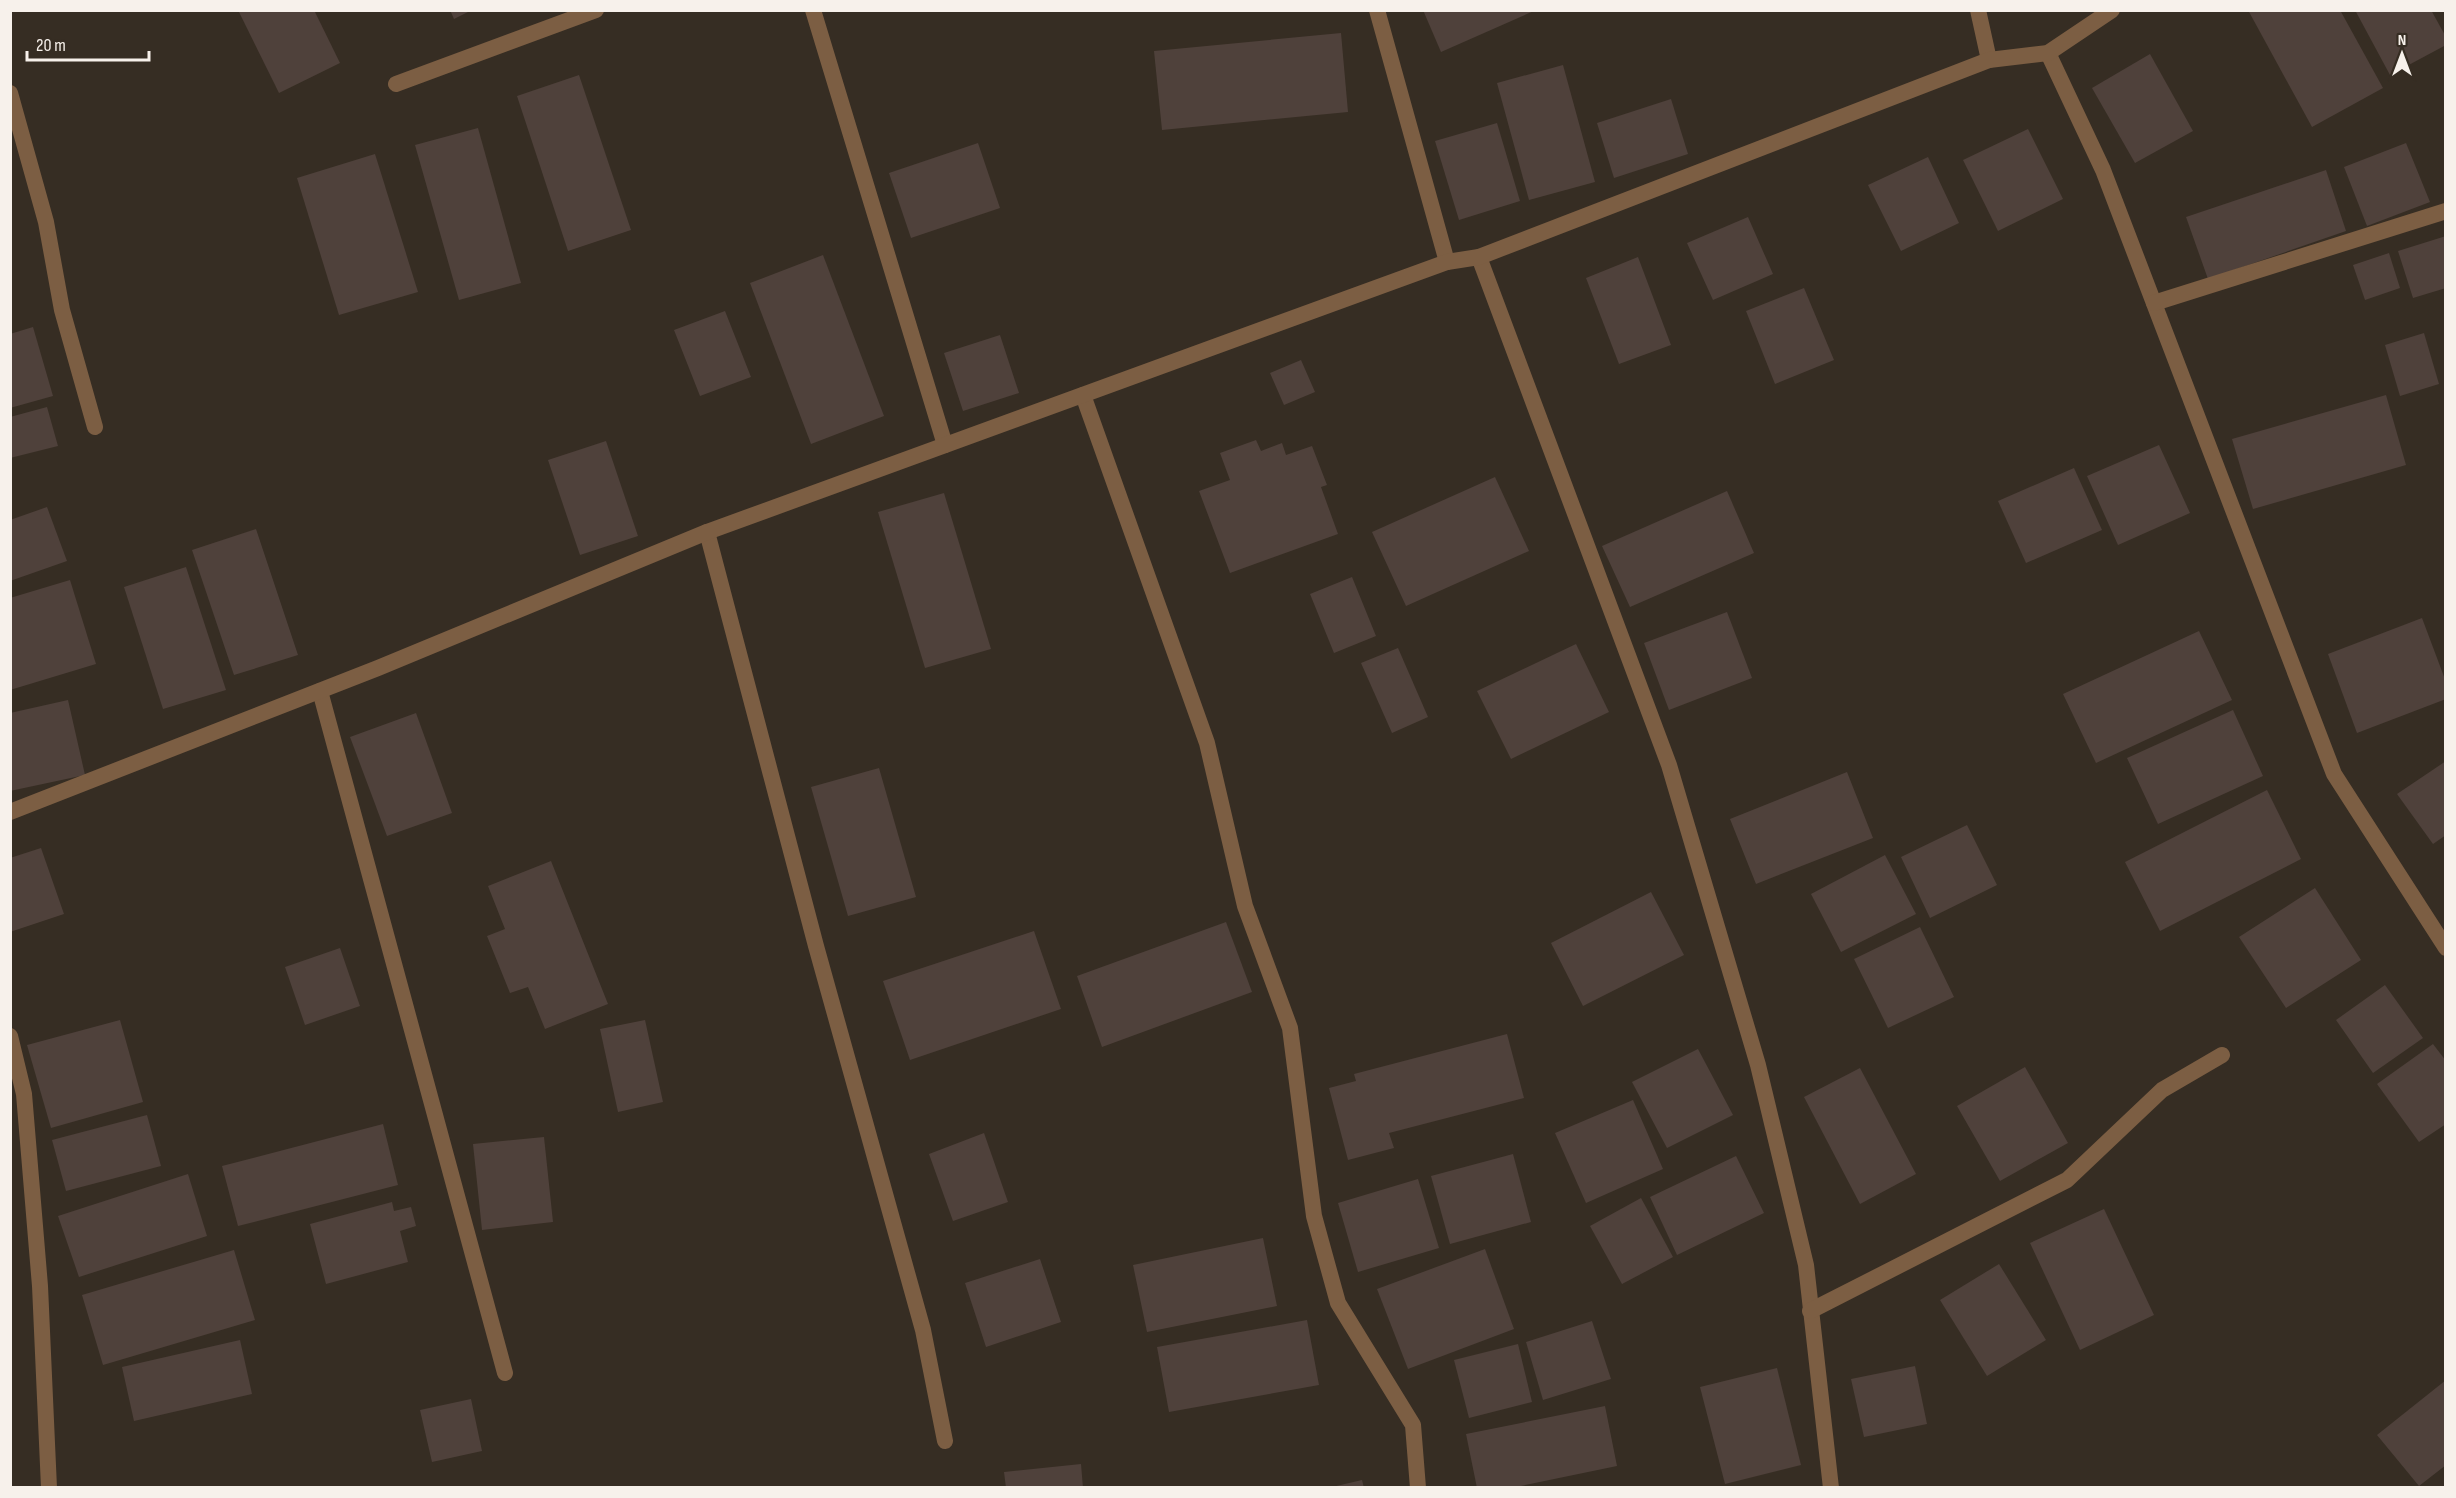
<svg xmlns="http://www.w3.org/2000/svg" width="2456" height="1498" font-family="'Sofia Sans Condensed',sans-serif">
  <rect width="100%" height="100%" fill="#362d23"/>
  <!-- building -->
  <g fill="#4f413b">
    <path d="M238,10h76l26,53 -61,30z"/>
    <path d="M450,10h22l-18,9z"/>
    <path d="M1423,10h113l-95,42z"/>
    <path d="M2248,10h92l43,78 -71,39z"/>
    <path d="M2355,10h76l15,27v8l-56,30z"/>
    <path d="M1341,33l7,79 -186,18 -8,-79z"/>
    <path d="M2150,54l43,77 -58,32 -43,-75z"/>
    <path d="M1563,65l32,117 -66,18 -32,-117z"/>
    <path d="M579,75l52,155 -63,21 -51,-155z"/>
    <path d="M1671,99l17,55 -74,24 -17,-55z"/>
    <path d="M1497,123l23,78 -61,19 -24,-79z"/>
    <path d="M478,128l43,155 -62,17 -44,-155z"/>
    <path d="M2028,129l35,70 -65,32 -35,-71z"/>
    <path d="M978,143l22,65 -89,30 -22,-65z"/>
    <path d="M2406,143l24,59 -63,24 -23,-59z"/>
    <path d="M375,154l43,138 -79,23 -42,-137z"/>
    <path d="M1928,157l31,66 -58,28 -33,-66z"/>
    <path d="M2326,170l20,61 -138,48 -22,-62z"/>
    <path d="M1748,217l25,57 -60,26 -26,-57z"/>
    <path d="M2446,236v52l-33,10 -15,-47z"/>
    <path d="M2389,253l11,35 -35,12 -12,-35z"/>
    <path d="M823,255l61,161 -73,28 -61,-161z"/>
    <path d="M1638,257l33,88 -52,19 -33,-86z"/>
    <path d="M1804,288l30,72 -59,24 -29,-73z"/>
    <path d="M725,311l26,66 -51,19 -26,-66z"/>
    <path d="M33,327l20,69 -43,12v-74z"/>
    <path d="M2424,333l15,51 -39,12 -15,-51z"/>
    <path d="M1000,335l19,58 -56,18 -19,-58z"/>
    <path d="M1301,360l14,32 -31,13 -14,-32z"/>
    <path d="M2386,395l20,70 -153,44 -21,-70z"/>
    <path d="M47,407l11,39 -48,12v-41z"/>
    <path d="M1256,440l5,11 21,-8 4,12 26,-9 15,39 -6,2 17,47 -108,39 -31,-82 31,-11 -10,-27z"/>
    <path d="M606,441l32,95 -58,19 -32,-95z"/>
    <path d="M2159,445l31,68 -72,32 -31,-69z"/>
    <path d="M2074,468l28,62 -76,33 -28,-62z"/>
    <path d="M1495,477l34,74 -123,55 -34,-74z"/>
    <path d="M1727,491l27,62 -124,54 -28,-61z"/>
    <path d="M944,493l47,156 -66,19 -47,-156z"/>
    <path d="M47,507l20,54 -57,20v-61z"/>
    <path d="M256,529l42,126 -64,20 -42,-125z"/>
    <path d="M186,567l40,123 -63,19 -39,-122z"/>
    <path d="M1352,577l24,59 -42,17 -24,-59z"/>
    <path d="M70,580l26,84 -86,26v-92z"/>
    <path d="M1727,612l25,66 -83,32 -25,-67z"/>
    <path d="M2422,618l24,64v17l-89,34 -29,-79z"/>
    <path d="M2199,631l33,69 -136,63 -33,-69z"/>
    <path d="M1576,644l33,68 -98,47 -34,-68z"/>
    <path d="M1398,648l30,69 -36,16 -31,-70z"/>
    <path d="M68,700l17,75 -75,16v-78z"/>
    <path d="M2233,710l30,66 -105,48 -31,-66z"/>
    <path d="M416,713l36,100 -65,23 -37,-99z"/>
    <path d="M2446,761v74l-13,9 -36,-50z"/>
    <path d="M879,768l37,129 -68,19 -37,-129z"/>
    <path d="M1847,772l26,66 -117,46 -26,-65z"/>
    <path d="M2267,790l34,69 -141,72 -35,-69z"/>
    <path d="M1967,825l30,60 -67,33 -29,-61z"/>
    <path d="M41,848l23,66 -54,18v-74z"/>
    <path d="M1885,855l31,59 -75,38 -30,-58z"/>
    <path d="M551,861l57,143 -63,25 -17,-42 -18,6 -23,-57 18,-7 -17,-43z"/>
    <path d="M2315,888l46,72 -75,48 -47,-71z"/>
    <path d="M1651,892l33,63 -101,51 -32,-63z"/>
    <path d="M1226,922l26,70 -150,55 -25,-71z"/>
    <path d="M1920,927l34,70 -66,31 -34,-69z"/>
    <path d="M1034,931l27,78 -151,51 -27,-79z"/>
    <path d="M340,948l20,58 -55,19 -20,-58z"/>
    <path d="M2385,985l38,53 -50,35 -37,-53z"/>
    <path d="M120,1020l23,82 -92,26 -24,-83z"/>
    <path d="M645,1020l18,82 -45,10 -18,-83z"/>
    <path d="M1507,1034l17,64 -135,35 5,15 -46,12 -19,-72 27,-7 -2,-7z"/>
    <path d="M2433,1044l13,17v63l-27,18 -42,-58z"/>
    <path d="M1698,1049l35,66 -66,33 -35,-66z"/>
    <path d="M2025,1067l43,76 -68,38 -43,-75z"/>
    <path d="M1860,1068l56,106 -56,30 -56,-107z"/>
    <path d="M1633,1100l30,69 -77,34 -31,-70z"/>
    <path d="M147,1115l14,51 -95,25 -14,-51z"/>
    <path d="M383,1124l15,61 -160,41 -16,-60z"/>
    <path d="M984,1133l24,69 -55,19 -24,-67z"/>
    <path d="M544,1137l9,85 -71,8 -9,-86z"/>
    <path d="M1513,1154l18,68 -81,22 -19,-68z"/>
    <path d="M1736,1156l28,57 -87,42 -27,-58z"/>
    <path d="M188,1174l19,62 -128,41 -21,-61z"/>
    <path d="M1418,1179l21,69 -81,24 -20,-69z"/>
    <path d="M1641,1198l32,59 -51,27 -32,-58z"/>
    <path d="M392,1202l2,9 17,-4 5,19 -16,5 8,31 -82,22 -16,-60z"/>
    <path d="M2104,1209l50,106 -74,35 -50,-107z"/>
    <path d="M1263,1238l14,68 -130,26 -14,-67z"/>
    <path d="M1485,1249l29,80 -106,40 -31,-80z"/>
    <path d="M234,1250l21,70 -152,45 -21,-70z"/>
    <path d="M1040,1259l21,63 -75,25 -21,-64z"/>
    <path d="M1999,1264l47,76 -59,36 -47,-76z"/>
    <path d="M1307,1320l12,65 -150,27 -12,-65z"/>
    <path d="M1592,1321l19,58 -68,21 -17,-58z"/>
    <path d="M240,1340l12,54 -118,27 -12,-54z"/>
    <path d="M1518,1344l14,58 -63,16 -15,-58z"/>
    <path d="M1915,1366l12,58 -63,13 -13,-58z"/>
    <path d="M1777,1368l24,97 -76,19 -25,-97z"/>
    <path d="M2446,1380v85l-27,21 -42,-51z"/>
    <path d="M471,1399l11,52 -50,11 -12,-52z"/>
    <path d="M1605,1406l12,60 -106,22h-34l-11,-54z"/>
    <path d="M1081,1464l2,24h-77l-2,-16z"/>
    <path d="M1362,1480l2,8h-32v-1z"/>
  </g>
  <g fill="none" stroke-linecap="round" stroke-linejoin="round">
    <!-- minor -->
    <g stroke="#7c5e43" stroke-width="16">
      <path d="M813,10l132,435"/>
      <path d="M1377,10l70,252"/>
      <path d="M1978,10l11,50"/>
      <path d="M2048,53l55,117 231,604 112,174"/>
      <path d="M396,84l200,-74"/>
      <path d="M10,93l36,129 16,88 33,117"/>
      <path d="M1479,257l190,508 89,300 48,200 25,223"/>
      <path d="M2154,303l292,-92"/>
      <path d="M1083,395l124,348 38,163 45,122 24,188 24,87 75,122 5,63"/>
      <path d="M707,532l109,414 107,384 22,111"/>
      <path d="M320,691l185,682"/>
      <path d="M10,812l368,-144 329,-136 740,-270 32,-5 510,-197 59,-7 64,-43"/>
      <path d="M10,1036l14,58 16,192 9,202"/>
      <path d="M1810,1311l257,-131 95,-90 60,-35"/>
    </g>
  </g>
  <!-- border -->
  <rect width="2456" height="1498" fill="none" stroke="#f7f1eb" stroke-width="24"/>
  <!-- north arrow -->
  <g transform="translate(2402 54)" stroke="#362d23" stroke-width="4.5" paint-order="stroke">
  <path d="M0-4.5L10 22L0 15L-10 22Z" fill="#f7f1eb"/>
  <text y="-9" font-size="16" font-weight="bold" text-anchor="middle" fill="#f7f1eb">N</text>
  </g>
  <!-- scale -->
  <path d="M27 51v9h122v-9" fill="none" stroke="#f7f1eb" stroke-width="3"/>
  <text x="36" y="51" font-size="18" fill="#f7f1eb" stroke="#362d23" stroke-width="4.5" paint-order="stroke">20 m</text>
</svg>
